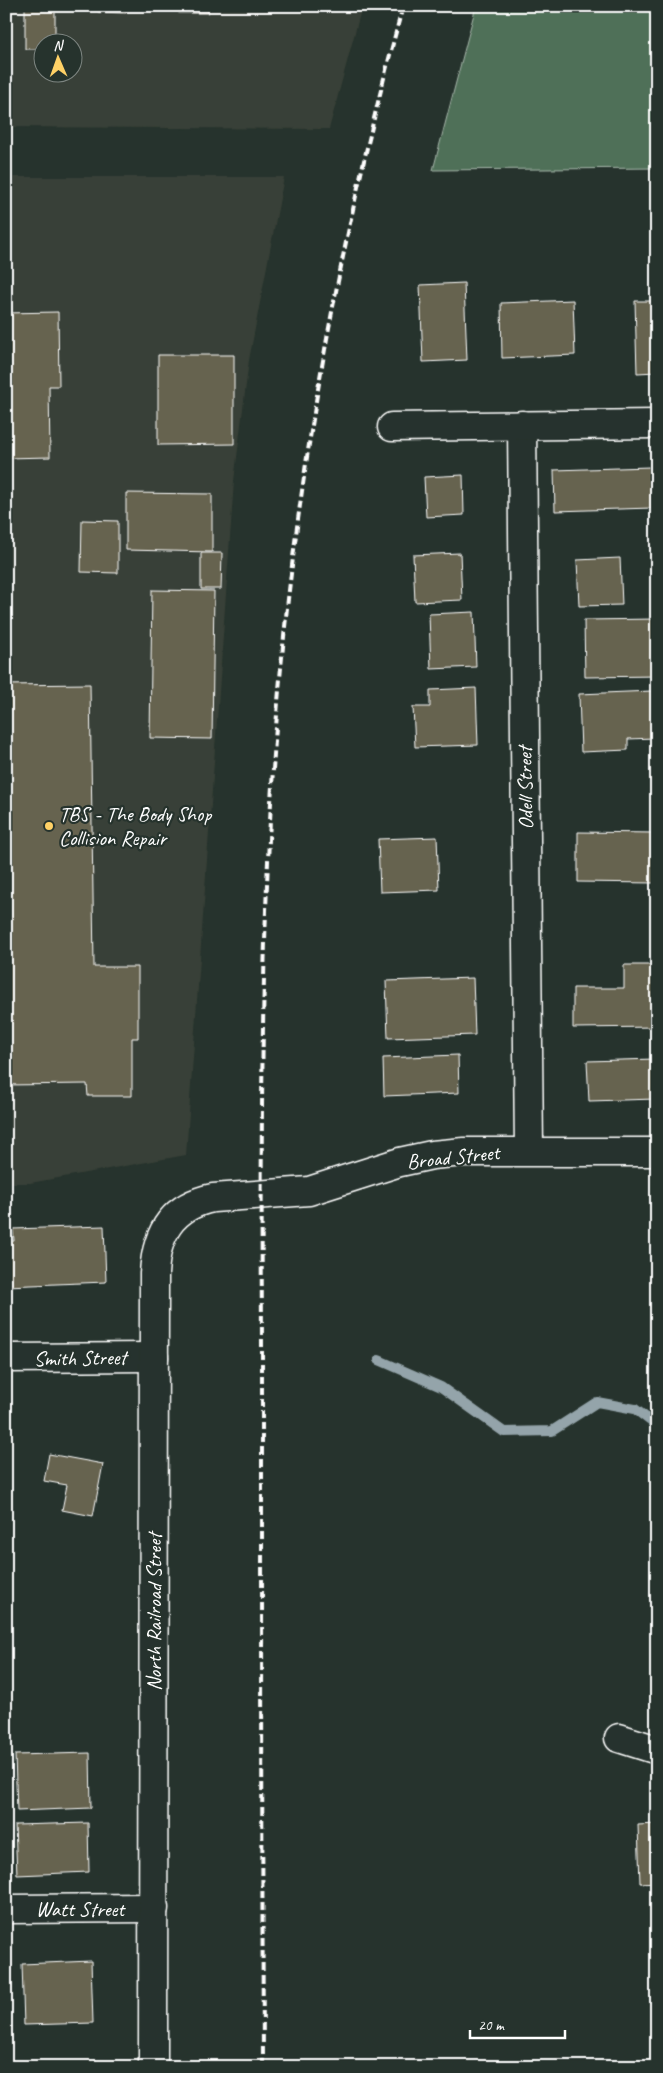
<svg xmlns="http://www.w3.org/2000/svg" width="663" height="2073" font-family="Caveat,sans-serif">
  <rect width="100%" height="100%" fill="#26332d"/>
  <filter id="ink" filterUnits="userSpaceOnUse"><feTurbulence type="fractalNoise" baseFrequency=".02" numOctaves="2"/><feDisplacementMap in="SourceGraphic" scale="10" xChannelSelector="R" yChannelSelector="G"/><feConvolveMatrix kernelMatrix="1 2 1 2 8 2 1 2 1" color-interpolation-filters="sRGB"/></filter>
  <g filter="url(#ink)">
    <!-- built -->
    <g fill="#394137" fill-rule="evenodd">
      <path d="M6,6h356l-33,123 -323,-2zM42,42h30v30h-30z"/>
      <path d="M6,177h278l-35,183 -15,121 -48,674 -156,28h-24z"/>
    </g>
    <!-- green -->
    <path fill="#507059" stroke="#a8b8ac" d="M476,6h181v162l-224,2z"/>
    <g fill="none" stroke-linecap="round" stroke-linejoin="round">
      <!-- stream -->
      <path stroke="#94a4aa" stroke-width="10" d="M379,1360l62,27 63,45 48,-1 45,-29 38,7 22,17"/>
    </g>
    <!-- building -->
    <g fill="#66634f" stroke="#fff">
      <path d="M25,6h30v36h-13v7h-17z"/>
      <path d="M98,6h28v7l-28,-1z"/>
      <rect x="179" y="6" width="29" height="7"/>
      <path d="M464,283l3,77 -44,2 -3,-77z"/>
      <path d="M573,300l2,55 -73,3 -1,-55z"/>
      <path d="M635,301h22v71l-20,1z"/>
      <path d="M58,312l1,74h-10l1,71 -44,1v-145z"/>
      <path d="M158,355h76v89l-76,1z"/>
      <path d="M650,467l2,41 -97,3 -1,-41z"/>
      <path d="M463,475l1,40 -38,2 -2,-40z"/>
      <path d="M126,493l86,1v58l-86,-2z"/>
      <path d="M82,520l36,1v52l-37,-1z"/>
      <path d="M201,553h21l-1,36h-20z"/>
      <path d="M460,553l2,47 -47,2 -2,-47z"/>
      <path d="M620,558l2,47 -43,1 -2,-46z"/>
      <path d="M152,590l62,1 -2,148 -62,-1z"/>
      <path d="M474,612l2,55 -45,2 -2,-55z"/>
      <path d="M657,619v57l-72,1 -1,-57z"/>
      <path d="M90,684l4,283h44v71h-6v58h-44l-1,-12 -81,1v-400z"/>
      <path d="M476,688l2,57 -63,2 -2,-40h17v-17z"/>
      <path d="M652,691l2,47 -26,1v11l-47,2 -2,-58z"/>
      <path d="M578,832l76,1v50l-76,-1z"/>
      <path d="M437,837l2,53 -59,2 -2,-53z"/>
      <path d="M624,965h33v62l-84,1v-40h51z"/>
      <path d="M473,978l2,57 -87,3 -2,-57z"/>
      <path d="M458,1055l1,38 -75,3 -1,-38z"/>
      <path d="M655,1059l1,40 -67,2 -2,-40z"/>
      <path d="M654,1208h3v73z"/>
      <path d="M104,1226l2,56 -100,4v-45h8l-1,-12z"/>
      <path d="M49,1454l54,10 -10,52 -31,-6 5,-25 -23,-4z"/>
      <path d="M90,1753l1,55 -74,3 -2,-56z"/>
      <path d="M88,1823l1,49 -72,3 -2,-50z"/>
      <path d="M657,1824v58l-17,1 -2,-58z"/>
      <path d="M91,1961l2,62 -69,2 -2,-61z"/>
    </g>
    <g fill="none" stroke-linecap="round" stroke-linejoin="round">
      <defs>
        <g id="street">
          <path d="M522,425l7,726"/>
          <path d="M392,427l265,-3"/>
          <path d="M6,1358l148,-1"/>
          <path d="M619,1738l38,12"/>
          <path d="M6,1909l148,-1"/>
          <path d="M153,2067l1,-793c2,-39 17,-68 59,-76l96,-7 91,-29 32,-7 32,-3h193"/>
        </g>
      </defs>
      <!-- street casing -->
      <use href="#street" stroke="#fff" stroke-width="31"/>
      <!-- street -->
      <use href="#street" stroke="#26332d" stroke-width="28"/>
      <!-- rail -->
      <path stroke="#fff" stroke-width="4" stroke-dasharray="8 4" stroke-linecap="butt" d="M263,2067c-1,-240 -1,-479 -1,-719 -1,-250 -2,-500 26,-749 23,-200 62,-399 115,-593"/>
    </g>
  </g>
  <!-- markers -->
  <circle fill="#ffd166" stroke="#26332d" stroke-width="2" cx="49" cy="826" r="5"/>
  <g text-anchor="middle" stroke-width="4.5" stroke-linejoin="round" paint-order="stroke">
    <!-- street labels -->
    <g font-size="21" fill="#fff" stroke="#26332d">
      <text transform="translate(525 788) rotate(-91)" y="7">Odell Street</text>
      <text transform="translate(453 1157) rotate(-6)" y="7">Broad Street</text>
      <text transform="translate(80 1358) rotate(-1)" y="7">Smith Street</text>
      <text transform="translate(154 1612) rotate(-90)" y="7">North Railroad Street</text>
      <text x="80" y="1916">Watt Street</text>
    </g>
    <!-- poi labels -->
    <g font-size="21" fill="#fff" stroke="#26332d" text-anchor="start">
      <text x="59" y="821">TBS - The Body Shop<tspan x="59" dy="24">Collision Repair</tspan></text>
    </g>
  </g>
  <!-- margin -->
  <rect width="663" height="2073" fill="none" stroke="#26332d" stroke-width="25"/>
  <rect x="12" y="12" width="638" height="2048" fill="none" stroke="#fff" stroke-width="2" filter="url(#ink)"/>
  <!-- north arrow -->
  <g transform="translate(58 58) rotate(358)"><circle r="24" fill="#26332d" stroke="#7d8581"/>
  <path d="M0-4L9 19L0 12L-9 19Z" fill="#ffd166"/>
  <text y="-8" font-size="14" font-weight="bold" text-anchor="middle" fill="#ffffff">N</text>
  </g>
  <!-- scale -->
  <path d="M470 2030v8h95v-8" fill="none" stroke="#ffffff" stroke-width="2.5"/>
  <text x="478" y="2030" font-size="15" fill="#ffffff" stroke="#26332d" stroke-width="4" paint-order="stroke">20 m</text>
</svg>
